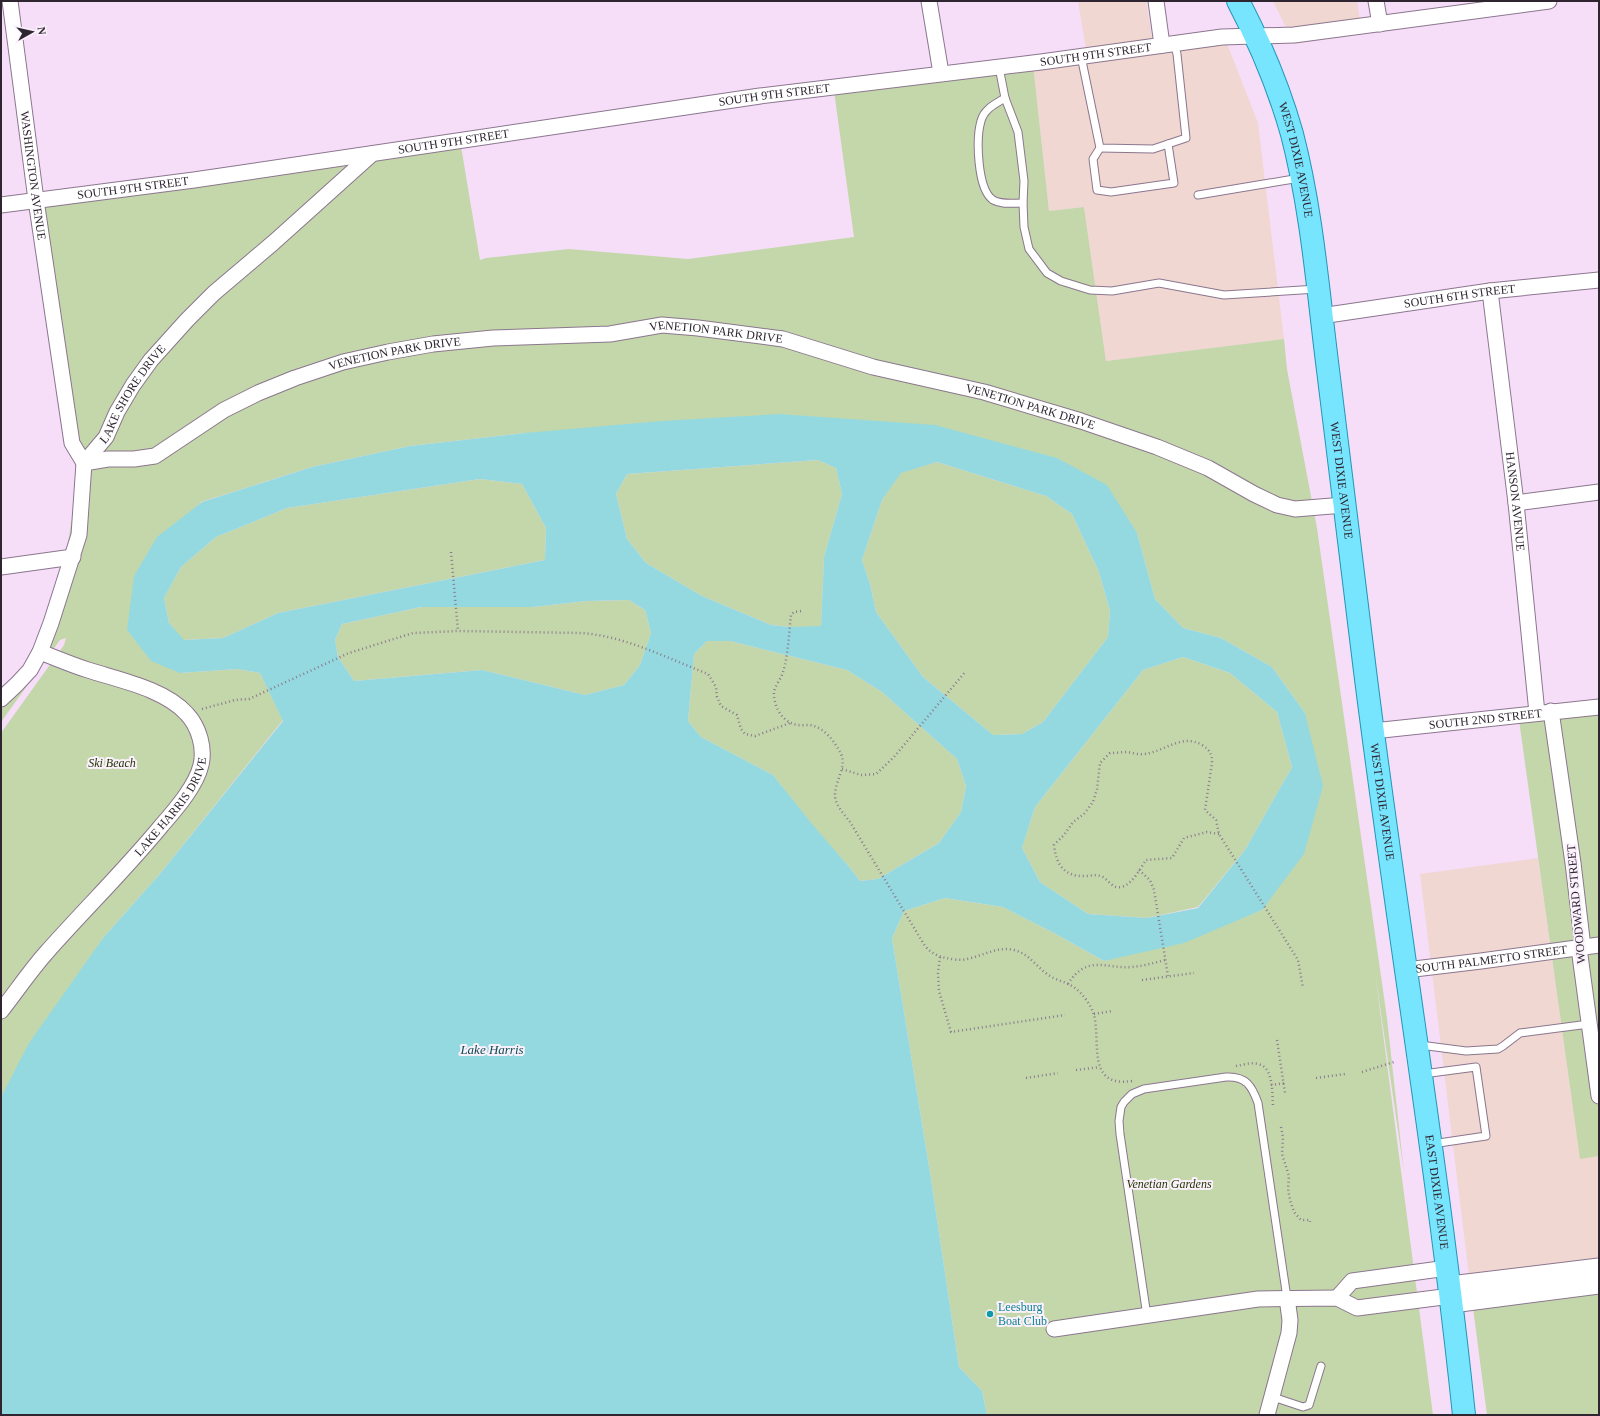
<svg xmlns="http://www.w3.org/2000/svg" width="1600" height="1416" font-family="Georgia,serif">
  <rect width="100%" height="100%" fill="#f6def9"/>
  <!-- commercial -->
  <g fill="#f0d7d1">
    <path d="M1078,1h68l8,48 72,-8 32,82 26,216 -178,22 -22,-154 -35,4 -16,-147 54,-9z"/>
    <path d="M1273,1h84l5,33 -68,10z"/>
    <path d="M1538,858l42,300 19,-2v103l-130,17 -49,-402z"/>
  </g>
  <!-- green -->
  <g fill="#c4d7ab">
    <path d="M1033,64l16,147 35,-4 22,154 178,-22 3,30 30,159 70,490 17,154 -29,-200 58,443h-446l-5,-24 -23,-24 -28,-188 -39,-241 12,-27 41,-13 58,9 51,26 50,28 158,-51 43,-197 -33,-46 -51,-29 -38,-10 -28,-29 -18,-66 -80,-75 -532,-25 -115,13 -98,21 -111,35 -67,74 46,97 57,-4 23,4 23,47 -124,155 -56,63 -102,159v-364l63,-88 2,-7 -6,2 -59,82v-31l30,-30 26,-54 23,-136 -42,-264 422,-67 20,120 6,-2 83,-9 119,10 166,-22 -20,-146z"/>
    <path d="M818,460l18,8 6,26 -18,63 -3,70h-31l-19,-2 -69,-29 -56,-33 -19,-24 -11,-45 11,-20z"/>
    <path d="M937,462l109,34 26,18 27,58 11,39 -2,26 -65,85 -21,12 -29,1 -70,-58 -47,-65 -6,-28 -8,-24 20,-60 19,-28z"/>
    <path d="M480,479l42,5 24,44 -1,32 -267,53 -55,25 -40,2 -14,-17 -5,-25 17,-31 35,-30 71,-29z"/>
    <path d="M629,600l16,10 6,23 -11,32 -16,20 -39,10 -103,-25 -128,11 -16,-24 -3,-17 7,-16 79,-17h112l53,-6z"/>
    <path d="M707,641h23l117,29 35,22 75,67 9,27 -5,26 -22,31 -61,36 -18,2 -10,-13 -38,-43 -39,-50 -72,-38 -13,-16 6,-67z"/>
    <path d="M1183,657l47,16 47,39 15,55 -47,83 -47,57 -51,11 -59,-4 -48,-32 -18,-34 13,-41 108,-137z"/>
    <path d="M1599,709v447l-19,3 -61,-439z"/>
    <path d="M1599,1292v123h-112l-14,-107z"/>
  </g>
  <!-- water -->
  <path fill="#94d9df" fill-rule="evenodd" d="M779,414l156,11 122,33 50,27 30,48 18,66 28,29 38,10 51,29 33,46 18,73 -19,68 -42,56 -78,33 -80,18 -50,-28 -51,-26 -58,-9 -41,13 -12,27 39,241 28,188 23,24 5,24h-986v-318l28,-54 74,-105 56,-63 124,-154 -23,-48 -23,-4 -57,4 -29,-12 -24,-31 7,-54 23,-39 45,-35 110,-35 98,-21 115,-13 136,-12zM818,460l18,8 6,26 -18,63 -3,69 -31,1 -19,-2 -69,-29 -56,-33 -19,-24 -11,-45 11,-20zM937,462l109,34 26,18 27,58 11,39 -2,26 -65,85 -21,12 -29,1 -70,-58 -47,-65 -6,-28 -8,-24 20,-60 19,-27zM480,479l42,5 24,44 -1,32 -267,53 -55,25 -39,2 -15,-17 -5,-25 17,-31 35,-30 71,-29zM629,600l16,10 6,23 -11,32 -16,20 -39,10 -103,-25 -128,11 -16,-24 -3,-17 7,-16 79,-17h112l53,-6zM707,641h23l117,29 35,22 75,67 9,27 -5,26 -22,31 -61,36 -18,2 -10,-13 -38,-44 -39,-49 -72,-38 -13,-16 6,-67zM1183,657l47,16 47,39 15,55 -47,83 -47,58 -51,10 -59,-4 -48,-32 -18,-34 13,-41 108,-137z"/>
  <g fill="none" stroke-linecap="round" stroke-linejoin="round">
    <defs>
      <g id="service">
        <path d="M1081,56l19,92 53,1 33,-11 -9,-84 -3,-10"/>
        <path d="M999,67l6,31 13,34 6,49 -1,22 1,24 5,22 18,24 14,8 29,9 22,1 47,-8 65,12 93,-6"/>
        <path d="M1005,98c-10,6 -21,11 -24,23 -5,17 -4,68 12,79 9,5 20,3 30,3"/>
        <path d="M1100,148l-7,11 4,31 14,2 63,-9 -6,-39"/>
        <path d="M1198,195l102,-17"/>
        <path d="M1420,1045l46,6 32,-2 5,-3 17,-13 69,-9"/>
        <path d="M1423,1074l53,-7 10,69 -54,8"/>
        <path d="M1147,1316l-27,-182 -1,-13 2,-14 3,-5 8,-8 12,-5 82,-12c20,-1 26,9 32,26l29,195"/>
        <path d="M1273,1397l30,10 6,-2 12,-39"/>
      </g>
      <g id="minor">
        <path id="s1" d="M10,1l26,199 36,243 12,20 24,-4h26l21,-3 69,-46 34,-17 37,-15 48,-16 45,-10 45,-8 60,-6 117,-4 52,-9 36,3 85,11 90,28 111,25 97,29 76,26 51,21 46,26 23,11 18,4 49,-4"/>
        <path d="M929,1l12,72"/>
        <path d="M1156,1l6,44"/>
        <path d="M1376,1l4,23"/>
        <path id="s2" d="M1,205l193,-25 566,-84 281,-34 181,-25 72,-2 255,-34"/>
        <path id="s3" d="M1490,291l26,212 21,210"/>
        <path id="s4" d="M1321,316l169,-25 109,-11"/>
        <path d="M1516,503l83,-11"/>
        <path d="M1,567l72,-10"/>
        <path id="s5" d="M1,699l16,-15 13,-14 10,-18 11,-29 28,-88 5,-72 22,-26 11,-25 16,-27 18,-25 36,-40 27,-27 59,-50 99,-89"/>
        <path d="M1551,711l22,152 9,76 -3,9 20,148"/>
        <path id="s6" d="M1373,731l226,-24"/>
        <path id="s7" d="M1406,970l75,-9 118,-16"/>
        <path id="s8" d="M1,1011c15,-19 29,-40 45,-58 38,-43 79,-83 116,-128 14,-16 34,-39 39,-60 4,-17 -2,-38 -14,-51 -22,-25 -68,-34 -99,-44 -16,-5 -32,-12 -48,-18"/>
        <path d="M1337,1298l15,-17 95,-13"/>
        <path d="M1054,1329l204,-30 79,-1 20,10 94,-12"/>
        <path d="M1267,1415l22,-82 1,-13 -3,-22"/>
      </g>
      <g id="tertiary">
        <path d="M1450,1286l149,-18"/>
        <path d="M1452,1303l147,-19"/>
      </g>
      <g id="primary">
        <path id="s9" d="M1238,1c22,42 41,87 54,133 20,77 26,157 36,236 12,100 25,200 37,301 31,248 73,495 99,744"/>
      </g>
    </defs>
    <!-- service casing -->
    <use href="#service" stroke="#8b768e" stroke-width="9"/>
    <!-- minor casing -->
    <use href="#minor" stroke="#8b768e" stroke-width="17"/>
    <!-- tertiary casing -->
    <use href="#tertiary" stroke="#8b768e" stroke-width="21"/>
    <!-- primary casing -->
    <use href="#primary" stroke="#2296b5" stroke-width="24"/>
    <!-- path -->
    <g stroke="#8b7b8e" stroke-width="2.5" stroke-dasharray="1 3" stroke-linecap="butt">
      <path d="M451,552l7,79"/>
      <path d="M801,611l-7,1 -3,3c-2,17 -3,42 -8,57 -2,8 -10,15 -9,23 1,14 9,28 24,30 5,1 11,-1 16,1 12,4 21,16 27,28 6,13 -6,27 -6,41 0,10 9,19 15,27l75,124c6,7 12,10 21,12 6,1 14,3 21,1 16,-3 30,-13 47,-9 16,4 23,18 36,26 8,5 17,6 25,12 8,6 16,17 19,27 7,27 -8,73 38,66"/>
      <path d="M202,709l33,-9 14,-1 100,-46 64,-20 45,-2 123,2c44,3 86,25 127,41l8,13 1,10 4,9 16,9 4,14 4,5 10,2 35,-13"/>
      <path d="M842,769l19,6 15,-1 18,-17 72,-86"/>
      <path d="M1219,834l-12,-2 -23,6 -12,20 -26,2c-6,9 -14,25 -25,27 -8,2 -12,-6 -18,-10 -6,-3 -12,-1 -18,-1 -21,1 -29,-12 -31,-31l10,-10 9,-13 11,-8 9,-12 4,-13 3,-26 10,-10c6,0 12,-1 18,-1 5,1 11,3 16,2 20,-2 38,-21 58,-9 8,5 10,9 10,18l-7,47 11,10 3,14 79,126 5,28"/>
      <path d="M1139,870l11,10 4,10 14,86"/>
      <path d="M940,957l-2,16 1,18 12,41 114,-17"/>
      <path d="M1142,980l52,-7"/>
      <path d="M1068,984c19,-30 37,-15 64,-17 11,-1 22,-4 33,-7"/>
      <path d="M1094,1014l18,-3"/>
      <path d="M1277,1040l8,53"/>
      <path d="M1236,1066c7,-1 15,-4 22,-2 16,3 14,30 15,42"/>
      <path d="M1076,1070l24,-3"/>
      <path d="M1362,1072l32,-10"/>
      <path d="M1026,1078l32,-5"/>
      <path d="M1316,1078l29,-4"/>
      <path d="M1271,1085l15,-2"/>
      <path d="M1281,1127l2,10 -1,17 7,22 -1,13 2,11 4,12 7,8h9v2"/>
    </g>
    <!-- service -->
    <use href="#service" stroke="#fff" stroke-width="7"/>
    <!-- minor -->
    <use href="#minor" stroke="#fff" stroke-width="15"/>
    <!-- tertiary -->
    <use href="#tertiary" stroke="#fff" stroke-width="19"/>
    <!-- primary -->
    <use href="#primary" stroke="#77e5fe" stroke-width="22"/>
  </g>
  <!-- markers -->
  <circle fill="#0f9aa8" stroke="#faf1fc" stroke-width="1.5" cx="990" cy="1314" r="4"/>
  <g text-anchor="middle" stroke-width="4" stroke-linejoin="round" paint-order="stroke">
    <!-- street labels -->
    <g font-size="12" fill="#2e2530" stroke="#faf1fc">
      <text dy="4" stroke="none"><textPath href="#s2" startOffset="1105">SOUTH 9TH STREET</textPath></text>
      <text dy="4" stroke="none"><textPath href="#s2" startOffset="781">SOUTH 9TH STREET</textPath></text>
      <text dy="4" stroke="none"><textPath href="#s2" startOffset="457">SOUTH 9TH STREET</textPath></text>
      <text dy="4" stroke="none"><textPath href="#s9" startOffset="170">WEST DIXIE AVENUE</textPath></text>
      <text dy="4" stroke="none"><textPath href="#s1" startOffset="176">WASHINGTON AVENUE</textPath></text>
      <text dy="4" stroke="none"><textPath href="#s2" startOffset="133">SOUTH 9TH STREET</textPath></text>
      <text dy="4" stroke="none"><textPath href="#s4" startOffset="140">SOUTH 6TH STREET</textPath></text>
      <text dy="4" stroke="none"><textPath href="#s1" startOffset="1129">VENETION PARK DRIVE</textPath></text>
      <text dy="4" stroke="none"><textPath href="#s1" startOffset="805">VENETION PARK DRIVE</textPath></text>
      <text dy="4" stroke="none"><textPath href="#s5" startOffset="342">LAKE SHORE DRIVE</textPath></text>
      <text dy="4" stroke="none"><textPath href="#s1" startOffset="1453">VENETION PARK DRIVE</textPath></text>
      <text dy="4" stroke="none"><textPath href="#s9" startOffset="494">WEST DIXIE AVENUE</textPath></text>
      <text dy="4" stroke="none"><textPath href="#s3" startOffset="212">HANSON AVENUE</textPath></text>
      <text dy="4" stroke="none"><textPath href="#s6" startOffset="113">SOUTH 2ND STREET</textPath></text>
      <text dy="4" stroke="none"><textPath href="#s9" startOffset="818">WEST DIXIE AVENUE</textPath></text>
      <text dy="4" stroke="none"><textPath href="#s8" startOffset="267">LAKE HARRIS DRIVE</textPath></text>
      <text transform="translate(1576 904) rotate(-95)" y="4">WOODWARD STREET</text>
      <text dy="4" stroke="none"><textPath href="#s7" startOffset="86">SOUTH PALMETTO STREET</textPath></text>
      <text dy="4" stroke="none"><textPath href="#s9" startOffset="1212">EAST DIXIE AVENUE</textPath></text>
    </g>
    <!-- park labels -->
    <g font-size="12" font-style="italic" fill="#233400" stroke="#faf1fc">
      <text x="112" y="767">Ski Beach</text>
      <text x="1169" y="1188">Venetian Gardens</text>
    </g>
    <!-- culture labels -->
    <g font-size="12" fill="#0d838f" stroke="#faf1fc" text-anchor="start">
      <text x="998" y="1311">Leesburg<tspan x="998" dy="14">Boat Club</tspan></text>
    </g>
    <!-- water labels -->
    <g font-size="13" font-style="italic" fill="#0d4b50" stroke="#faf1fc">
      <text x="492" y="1054">Lake Harris</text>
    </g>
  </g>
  <!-- border -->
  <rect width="1600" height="1416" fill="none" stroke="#2e2530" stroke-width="4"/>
  <!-- north arrow -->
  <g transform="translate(32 32) rotate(82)" stroke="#faf1fc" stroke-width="3" paint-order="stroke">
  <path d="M0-3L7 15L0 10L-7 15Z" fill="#2e2530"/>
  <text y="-6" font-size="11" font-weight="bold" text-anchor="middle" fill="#2e2530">N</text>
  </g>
</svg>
